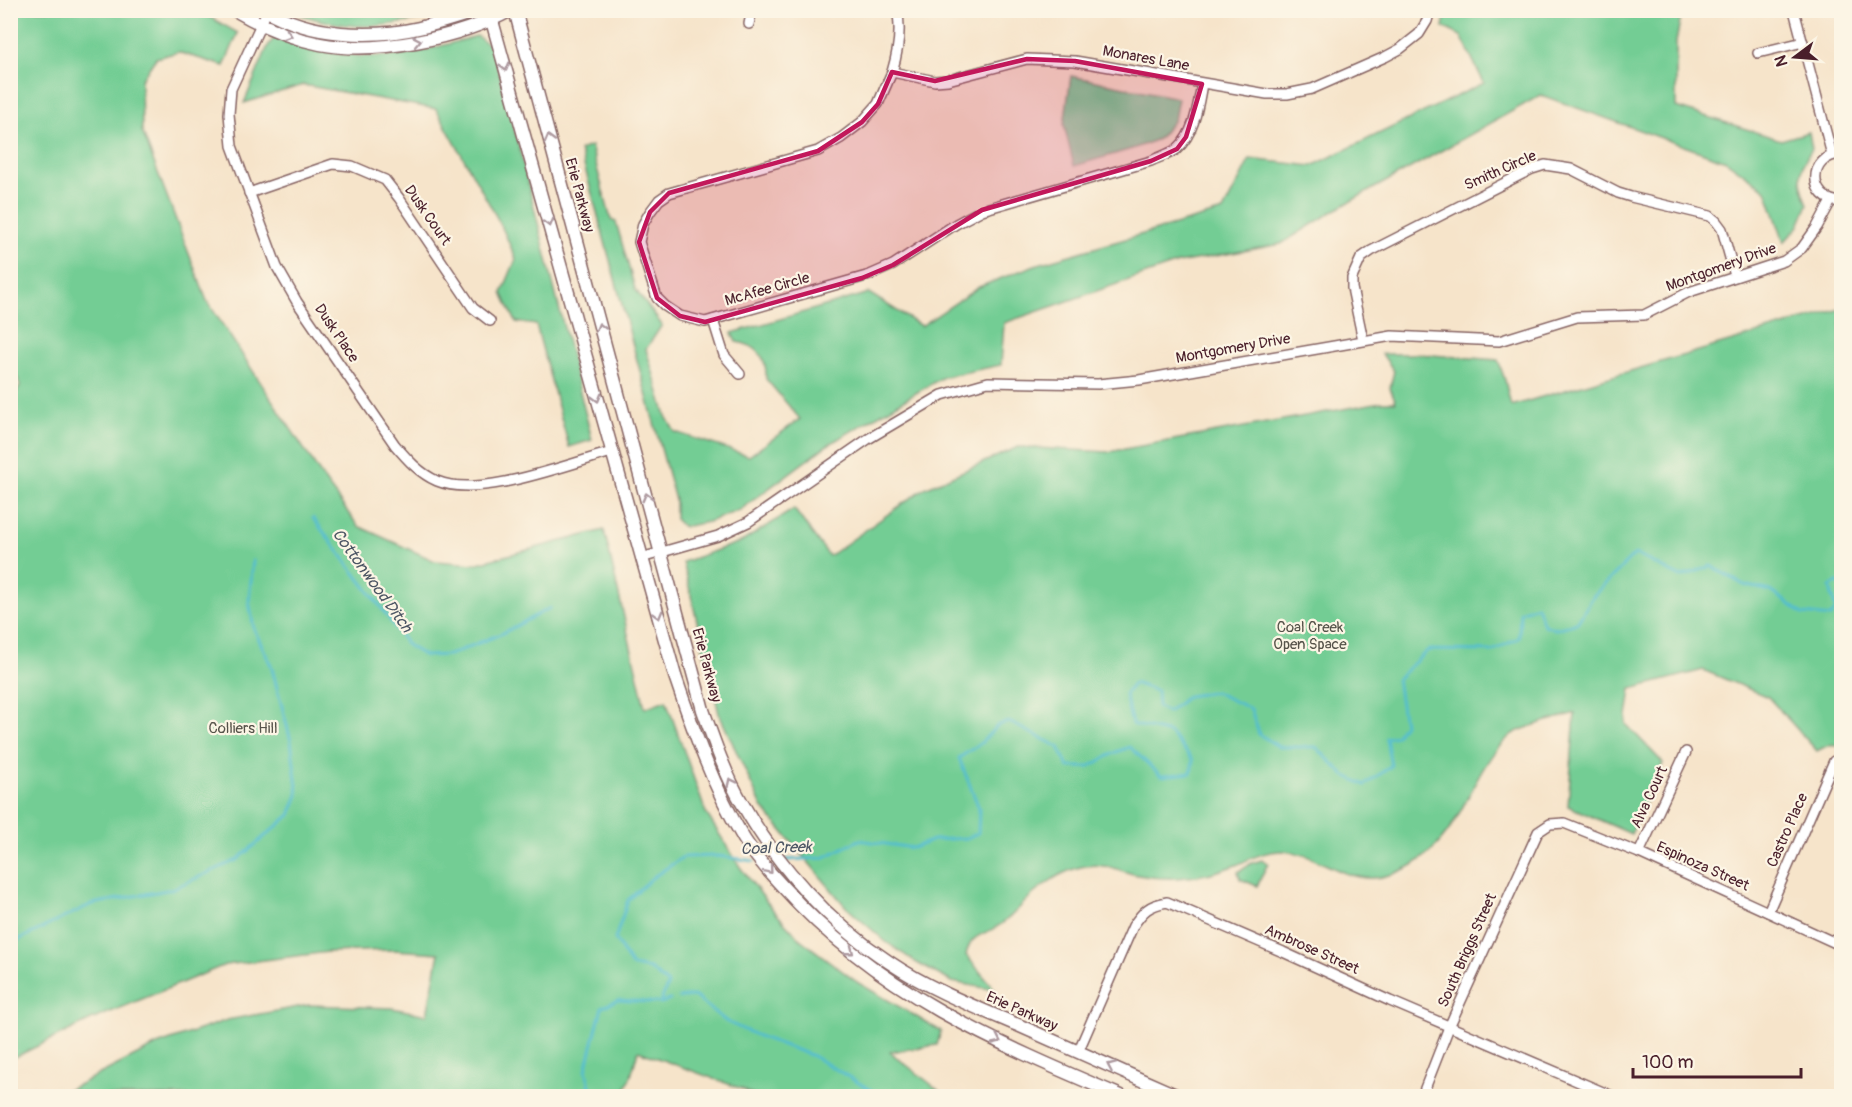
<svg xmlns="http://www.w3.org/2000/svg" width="1852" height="1107" font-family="Pangolin,sans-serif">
  <rect width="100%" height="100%" fill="#fcf5e5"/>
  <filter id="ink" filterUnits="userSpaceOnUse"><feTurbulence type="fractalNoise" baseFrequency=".0167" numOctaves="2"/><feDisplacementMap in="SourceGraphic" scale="12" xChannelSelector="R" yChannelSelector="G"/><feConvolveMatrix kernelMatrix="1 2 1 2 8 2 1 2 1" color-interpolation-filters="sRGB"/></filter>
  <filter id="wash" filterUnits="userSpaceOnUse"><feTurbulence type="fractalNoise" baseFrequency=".008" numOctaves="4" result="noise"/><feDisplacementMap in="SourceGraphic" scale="24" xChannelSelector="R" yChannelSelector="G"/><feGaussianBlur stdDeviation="1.35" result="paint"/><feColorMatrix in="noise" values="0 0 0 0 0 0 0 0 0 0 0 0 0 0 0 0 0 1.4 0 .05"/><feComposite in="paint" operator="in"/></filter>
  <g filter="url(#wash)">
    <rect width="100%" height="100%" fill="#f6e4ca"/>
    <!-- green -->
    <g fill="#73cd94" stroke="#5e7660" stroke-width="1.5">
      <path d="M11,10l188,1 39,22 -14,33 -46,-14 -22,6 -15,22 1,51 65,170 120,183 31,42 77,35 39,3 130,-34 41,178 21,-8 40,113 34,54 34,44 26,28 57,43 84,49 -4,14 -47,7 56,44h-191l-13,-7 -104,-38 -7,25 -9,20h-566l101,-51 70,-25 82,-15 83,3 35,7 12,-62 -45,-3 -66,2 -103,13 -134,55 -80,39 -1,-657 10,-16 -10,-33z"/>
      <path d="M288,11h166c-41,12 -87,21 -130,10 -12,-2 -24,-7 -36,-10z"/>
      <path d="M1612,11h70l-6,31v65l105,33 28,-8 3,17c-14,20 -14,32 -4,55l-9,22 -15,16 -18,-52 -40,-29 -185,-66 -206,115 -54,34 -103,19 -174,60 -3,42 -58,12 -117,69 -86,64 -32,12 -25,5 -8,-8v-19l-95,-350 11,-4 20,74 5,2 19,67 27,36 -16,24 20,67 9,16 74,24 51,-37 -34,-40c1,-22 -8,-34 -30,-37l-4,-9 137,-40 52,33 58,-39 56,-22 188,-54 27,-52 62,7 172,-83 -23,-47 -18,-9 3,-16z"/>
      <path d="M477,36l15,11 26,96 74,297 -23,7 -33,-122 -20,-3 -14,-29 14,-34 -15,-34 -65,-116 -133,-24 -59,18 24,-57 6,-8c43,12 87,24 132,16 24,-4 48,-12 71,-18z"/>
      <path d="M1071,76l107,22 -4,22 -16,19 -23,9 -61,18 -10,-41z"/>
      <path d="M1841,309v437c-9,-4 -15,0 -24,5l-49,-54 -65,-27 -72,19 -5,35 37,39 -32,71 -63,-28 7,-93c-14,5 -54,14 -64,22 -45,39 -45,99 -100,131 -13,7 -24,11 -38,12 -34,1 -58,-26 -90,-27 -17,-1 -32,8 -47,14 -16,6 -32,11 -49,12 -15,2 -34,1 -49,-2 -12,-2 -23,-8 -35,-9 -23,-4 -49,10 -66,25 -12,9 -21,22 -33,31 -17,14 -33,9 -38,33l29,35 -43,-8 -35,-19 -31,-21 -40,-35 -84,-100 -43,-93 -36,-152 60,-21 51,-32 35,47 96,-68 93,-41 90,5 273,-50h15l-6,-14 4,-17 -12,-17h36l80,6 7,20 6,26z"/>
      <path d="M1262,860l6,3 -11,23 -17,-7 -2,-7 14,-9z"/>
    </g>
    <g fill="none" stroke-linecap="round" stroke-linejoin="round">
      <!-- stream -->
      <g stroke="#53bdcf" stroke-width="3">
        <path d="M313,518l67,88 27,39 18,11 24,-1 54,-22 47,-25"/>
        <path d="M785,860l38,-2 36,-18 54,8 20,-8 34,-2 11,-5 1,-25 -20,-50 22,-15 17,-18 11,-3 50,25 9,20h20l28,-15 14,-5 31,29 30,-3 2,-13 -23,-27 -38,-9 -7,-30 9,-11 23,8 1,16 10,5 20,-16 27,-4 36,17 8,25 20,13h37l28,28 21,10 26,-19 -5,-28 10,-2 8,-12 -7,-45 31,-29 64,1 27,-13 1,-26 17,-6 7,19 12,4 21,-6 17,-28 41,-41 46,23 30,-11 33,19 27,6 32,23 27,3 6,-7 -6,-23 6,-4 6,1"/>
        <path d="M10,944l82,-40 80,-15 65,-29 53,-45 8,-20 -7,-54 -20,-76 -17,-36 -5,-28 4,-41"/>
        <path d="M679,998l15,-2 33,26 31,14 55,20 68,40"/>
        <path d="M660,1003l10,-3"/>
        <path d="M584,1096l6,-10 -4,-16 16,-63 16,-7 42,3 8,-19 -18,-15 -18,-3 -17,-27 13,-39 24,-22 31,-21 35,-1 36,5"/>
      </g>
    </g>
  </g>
  <g filter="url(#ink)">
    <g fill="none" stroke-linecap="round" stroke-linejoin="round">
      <defs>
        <g id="street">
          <path d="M897,10c5,21 1,42 -5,62l43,9 13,-1 79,-21 48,2 192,33h20l25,-5 73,-32 15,-8 19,-15 8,-13 3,-11"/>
          <path d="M1794,10l38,145"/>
          <path d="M267,11l-36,78 -2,25 3,32 45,121 20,35 98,143c12,14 24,28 42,36 43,18 130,-17 175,-29"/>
          <path d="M749,24l3,-14"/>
          <path d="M1758,53l45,-11"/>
          <path d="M892,72l-14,32 -16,18 -21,16 -23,13 -149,42 -10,7 -9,12 -7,12 -4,18 18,56 8,8 15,10 25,6 165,-47 23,-10 63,-41 26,-14 169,-49c8,-4 19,-7 26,-12 18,-16 21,-44 25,-65"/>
          <path d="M1842,154c-35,1 -35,47 0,48"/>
          <path d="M249,193l84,-29 19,2 33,14 14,18 74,110 17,13"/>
          <path d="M713,320l11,35 16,19"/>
          <path d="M1363,340l-11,-52v-10l9,-20 10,-7 161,-82 13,-4 26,4 47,24 13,4 79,19 6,5 6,8 13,47"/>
          <path d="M641,558l77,-22 30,-14 120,-83 74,-44 46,-13 110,2 41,-4 253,-44 107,5 78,-24 67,-2 45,-23 95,-31 18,-13 15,-21 14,-26"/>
          <path d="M1639,853l47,-101"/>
          <path d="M1768,912l66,-151"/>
          <path d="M1078,1052l55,-126c10,-15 16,-21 34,-24l116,50 107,49 222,95"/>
          <path d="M1422,1096l27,-69 89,-195 12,-8 14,-1 75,30 203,93"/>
        </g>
        <g id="secondary">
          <path d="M235,10c27,16 54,28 85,34 57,11 140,-6 191,-34"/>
          <path d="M266,10c44,26 104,29 153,18 21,-5 41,-12 62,-18"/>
          <path d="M489,10l186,666c19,56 38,111 69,163 11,17 26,34 40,49 93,104 212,155 337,208"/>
          <path d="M515,10l188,700c11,31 22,64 39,93 35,62 86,119 147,159 40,27 86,45 131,64 52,23 105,47 158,70"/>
        </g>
      </defs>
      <!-- street casing -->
      <use href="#street" stroke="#866463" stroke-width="12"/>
      <!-- secondary casing -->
      <use href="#secondary" stroke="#866463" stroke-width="15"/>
      <!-- street -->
      <use href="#street" stroke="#fff" stroke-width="9"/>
      <!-- secondary -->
      <use href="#secondary" stroke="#fff" stroke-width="12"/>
    </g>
    <!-- one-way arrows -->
    <defs><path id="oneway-chevron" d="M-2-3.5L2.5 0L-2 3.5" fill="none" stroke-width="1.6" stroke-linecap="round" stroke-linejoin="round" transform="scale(1.5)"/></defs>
    <g stroke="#ae9aa0">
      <use href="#oneway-chevron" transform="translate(288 35) rotate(18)"/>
      <use href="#oneway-chevron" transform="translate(417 41) rotate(-11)"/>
      <use href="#oneway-chevron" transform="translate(505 67) rotate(74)"/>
      <use href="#oneway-chevron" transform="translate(549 139) rotate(-105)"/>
      <use href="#oneway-chevron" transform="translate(549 223) rotate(75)"/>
      <use href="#oneway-chevron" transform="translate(600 327) rotate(-105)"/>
      <use href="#oneway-chevron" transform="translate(597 398) rotate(74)"/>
      <use href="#oneway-chevron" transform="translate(647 497) rotate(-105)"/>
      <use href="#oneway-chevron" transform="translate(658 615) rotate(74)"/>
      <use href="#oneway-chevron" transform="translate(731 782) rotate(-116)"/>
      <use href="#oneway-chevron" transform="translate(769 870) rotate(50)"/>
      <use href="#oneway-chevron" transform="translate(850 951) rotate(38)"/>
      <use href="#oneway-chevron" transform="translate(997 1040) rotate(25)"/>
      <use href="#oneway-chevron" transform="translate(1111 1066) rotate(-156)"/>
    </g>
  </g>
  <!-- marked area -->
  <path fill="#c2185b" fill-opacity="0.2" stroke="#c2185b" stroke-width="4.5" stroke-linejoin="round" d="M1027,59l48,2 127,23 -16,53 -9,12 -26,12 -169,49 -89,55 -31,13 -157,44 -25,-6 -23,-18 -18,-56 11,-30 19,-19 149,-42 44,-29 16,-18 14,-32 43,9z"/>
  <g text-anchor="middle" stroke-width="4.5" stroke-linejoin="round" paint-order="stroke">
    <!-- street labels -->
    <g font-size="15" fill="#4a1f2b" stroke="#fcf5e5">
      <text transform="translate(1146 58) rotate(10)" y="5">Monares Lane</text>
      <text transform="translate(1500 170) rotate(-24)" y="5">Smith Circle</text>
      <text transform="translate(580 195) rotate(75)" y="5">Erie Parkway</text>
      <text transform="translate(428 215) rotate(55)" y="5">Dusk Court</text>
      <text transform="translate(1721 267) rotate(-20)" y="5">Montgomery Drive</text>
      <text transform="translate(767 289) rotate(-16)" y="5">McAfee Circle</text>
      <text transform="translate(337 333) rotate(56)" y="5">Dusk Place</text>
      <text transform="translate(1233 348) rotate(-10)" y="5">Montgomery Drive</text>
      <text transform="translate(707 665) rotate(75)" y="5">Erie Parkway</text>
      <text transform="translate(1649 797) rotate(-65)" y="5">Alva Court</text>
      <text transform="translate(1787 830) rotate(-66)" y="5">Castro Place</text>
      <text transform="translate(1703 866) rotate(24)" y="5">Espinoza Street</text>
      <text transform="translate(1312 949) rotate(24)" y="5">Ambrose Street</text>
      <text transform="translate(1467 950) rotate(-66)" y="5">South Briggs Street</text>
      <text transform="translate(1022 1011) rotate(24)" y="5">Erie Parkway</text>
    </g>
    <!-- park labels -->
    <g font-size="15" fill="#56534a" stroke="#fcf5e5">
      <text x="1310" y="632">Coal Creek<tspan x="1310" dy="17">Open Space</tspan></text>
      <text x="243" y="733">Colliers Hill</text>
    </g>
    <!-- water labels -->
    <g font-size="16" font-style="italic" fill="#4d5664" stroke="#fcf5e5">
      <text transform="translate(373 580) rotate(54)" y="6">Cottonwood Ditch</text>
      <text transform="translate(776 847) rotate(-2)" y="6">Coal Creek</text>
    </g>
  </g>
  <!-- margin -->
  <rect width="1852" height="1107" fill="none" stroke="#fcf5e5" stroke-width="36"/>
  <!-- north arrow -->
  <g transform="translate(1795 57) rotate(254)" stroke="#fcf5e5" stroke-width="4.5" paint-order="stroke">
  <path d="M0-4.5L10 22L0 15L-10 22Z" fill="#4a1f2b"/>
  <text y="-9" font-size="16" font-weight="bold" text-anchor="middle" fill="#4a1f2b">N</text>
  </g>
  <!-- scale -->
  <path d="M1633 1068v9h168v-9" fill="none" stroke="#4a1f2b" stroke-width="3"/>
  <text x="1642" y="1068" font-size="18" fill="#4a1f2b" stroke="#fcf5e5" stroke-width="4.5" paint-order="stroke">100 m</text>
</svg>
